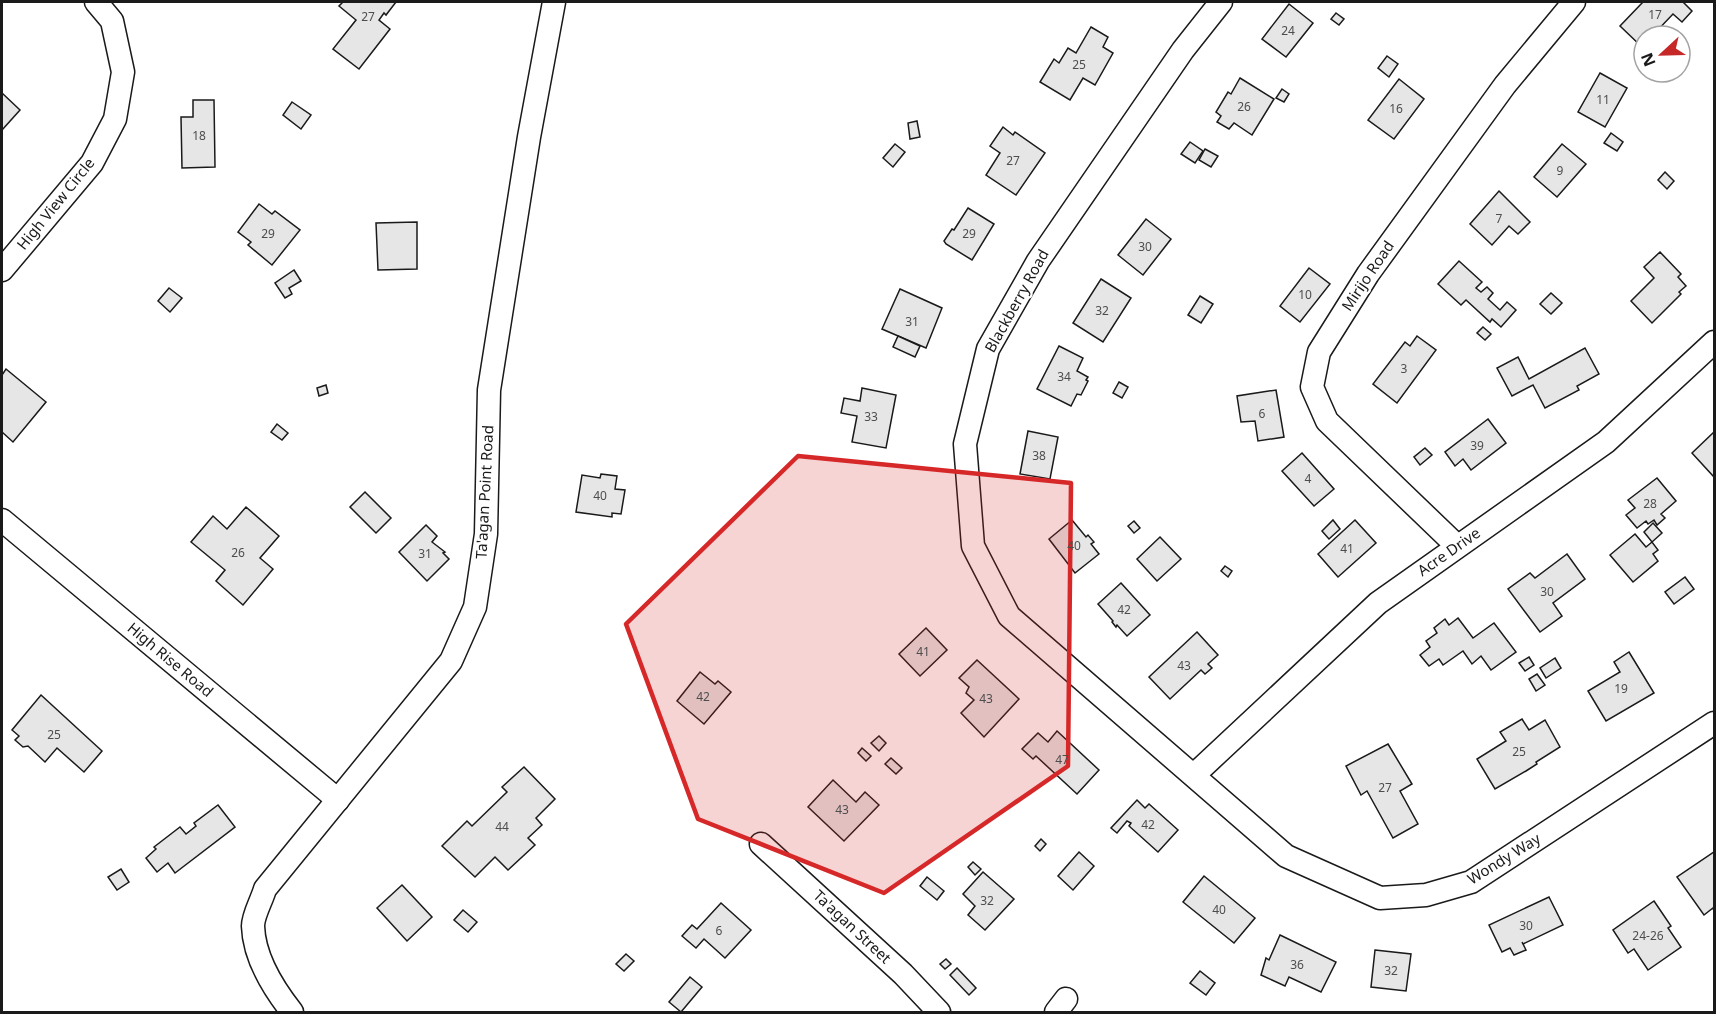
<svg xmlns="http://www.w3.org/2000/svg" width="1716" height="1014" font-family="'Noto Sans',sans-serif">
  <rect width="100%" height="100%" fill="#fff"/>
  <!-- building -->
  <g fill="#e6e6e6" stroke="#1a1a1a" stroke-width="1.5">
    <path d="M343,2h53l-10,13 -2,-2 -5,7 11,9 -31,40 -26,-20 23,-29 -17,-14z"/>
    <path d="M1643,2h40l9,9 -10,11 -9,-8 -21,22h-8l-2,11 -22,-21z"/>
    <path d="M1289,4l24,19 -27,34 -24,-18z"/>
    <path d="M1336,13l8,6 -5,6 -8,-6z"/>
    <path d="M1091,27l17,10 -5,10 10,6 -18,32 -12,-7 -13,22 -30,-18 14,-23 5,4 9,-15 8,5z"/>
    <path d="M1387,56l11,8 -9,13 -11,-9z"/>
    <path d="M1600,73l27,15 -22,39 -27,-15z"/>
    <path d="M1240,78l34,21 -22,36 -18,-12 -5,6 -12,-7 4,-6 -5,-4 12,-20 3,2z"/>
    <path d="M1399,79l25,20 -30,40 -26,-19z"/>
    <path d="M1282,89l7,5 -5,8 -8,-4z"/>
    <path d="M2,93l18,17 -18,20z"/>
    <path d="M193,100h21l1,67 -33,1 -1,-51h12z"/>
    <path d="M292,102l19,13 -10,14 -18,-14z"/>
    <path d="M917,121l3,16 -10,2 -2,-16z"/>
    <path d="M1003,127l10,8 2,-3 30,21 -29,42 -30,-20 14,-22 -10,-7z"/>
    <path d="M1611,133l12,9 -6,9 -13,-8z"/>
    <path d="M1190,142l13,9 -8,12 -14,-9z"/>
    <path d="M895,144l10,8 -12,15 -10,-9z"/>
    <path d="M1562,144l24,20 -29,33 -23,-20z"/>
    <path d="M1205,149l13,7 -7,11 -12,-7z"/>
    <path d="M1665,172l9,9 -7,8 -9,-9z"/>
    <path d="M1499,191l31,31 -12,12 -9,-8 -17,19 -22,-21z"/>
    <path d="M259,204l13,10 3,-3 25,19 -28,35 -24,-20 3,-3 -13,-10z"/>
    <path d="M968,208l26,16 -22,36 -26,-16 -2,-3 8,-12 2,1z"/>
    <path d="M1146,219l25,20 -28,36 -25,-20z"/>
    <path d="M417,222v47l-39,1 -2,-47z"/>
    <path d="M1660,252l21,22 -3,3 8,9 -7,6 2,2 -29,29 -21,-22 23,-23 -10,-11z"/>
    <path d="M1459,261l23,21 -6,6 5,4 6,-5 6,6 -5,6 12,11 7,-8 9,8 -15,17 -9,-8 -2,3 -24,-22 -5,5 -23,-21z"/>
    <path d="M1309,268l21,16 -30,38 -20,-16z"/>
    <path d="M294,270l7,11 -12,7 3,6 -7,4 -10,-15z"/>
    <path d="M1101,279l30,19 -28,44 -30,-19z"/>
    <path d="M169,288l13,10 -12,14 -12,-11z"/>
    <path d="M900,289l42,19 -16,40 -44,-19z"/>
    <path d="M1551,293l11,10 -11,11 -11,-10z"/>
    <path d="M1200,296l13,8 -12,19 -13,-8z"/>
    <path d="M1483,327l8,7 -6,6 -8,-7z"/>
    <path d="M898,336l22,10 -5,11 -22,-10z"/>
    <path d="M1417,336l19,14 -39,53 -24,-19 32,-42 5,4z"/>
    <path d="M1059,346l24,12 -6,13 11,6 -2,3 2,1 -7,14 -4,-1 -6,12 -34,-17z"/>
    <path d="M1585,348l14,26 -22,12 2,4 -34,18 -12,-23 -21,11 -15,-28 21,-11 11,22z"/>
    <path d="M6,369l40,33 -33,40 -11,-10v-57z"/>
    <path d="M1119,382l9,5 -6,11 -9,-5z"/>
    <path d="M326,385l2,8 -9,3 -2,-8z"/>
    <path d="M862,388l34,7 -10,53 -34,-6 5,-26 -16,-3 3,-15 16,3z"/>
    <path d="M1276,390l8,47 -26,4 -3,-20 -14,1 -4,-26z"/>
    <path d="M1488,419l18,24 -35,27 -8,-11 -8,7 -10,-14z"/>
    <path d="M277,424l11,9 -6,7 -11,-8z"/>
    <path d="M1028,431l30,6 -8,42 -30,-5z"/>
    <path d="M1714,432v45l-22,-24z"/>
    <path d="M1425,448l7,7 -12,10 -6,-8z"/>
    <path d="M1302,453l32,36 -20,17 -32,-35z"/>
    <path d="M601,474l16,2 -2,13 10,1 -4,24 -9,-1v4l-36,-5 6,-37 18,3z"/>
    <path d="M1657,478l19,23 -15,13 4,4 -8,7 -3,-5 -6,4 -2,-3 -9,7 -11,-13 9,-7 -7,-8z"/>
    <path d="M365,492l26,26 -15,15 -26,-26z"/>
    <path d="M246,507l33,29 -19,22 13,11 -30,36 -27,-24 9,-11 -34,-28 22,-26 14,13z"/>
    <path d="M1072,520l14,17 2,-2 6,7 -3,2 8,10 -24,19 -26,-34z"/>
    <path d="M1333,520l7,9 -11,10 -7,-8z"/>
    <path d="M1355,520l21,23 -38,34 -20,-23z"/>
    <path d="M1134,521l6,7 -6,5 -6,-7z"/>
    <path d="M1653,523l9,10 -10,9 -8,-10z"/>
    <path d="M426,525l11,11 -5,6 13,10 -2,1 6,6 -22,22 -28,-29z"/>
    <path d="M1635,534l11,13 6,-5 6,8 -5,4 5,7 -25,21 -23,-27z"/>
    <path d="M1160,537l21,22 -24,22 -20,-22z"/>
    <path d="M1567,554l18,25 -32,24 9,13 -22,16 -32,-43 22,-16 5,5z"/>
    <path d="M1225,566l7,5 -4,6 -7,-6z"/>
    <path d="M1685,577l9,12 -20,15 -9,-12z"/>
    <path d="M1121,583l29,32 -23,21 -10,-11 -1,2 -4,-5 1,-1 -15,-17z"/>
    <path d="M1458,618l15,20 21,-15 22,29 -25,18 -10,-14 -9,8 -9,-13 -20,14 -4,-6 -10,7 -9,-11 10,-8 -4,-6 11,-8 -3,-5 11,-9 4,6z"/>
    <path d="M926,628l21,22 -27,26 -21,-22z"/>
    <path d="M1197,632l21,23 -10,9 4,4 -7,6 -4,-4 -31,29 -21,-22z"/>
    <path d="M1629,652l25,41 -48,28 -18,-30 32,-19 -6,-10z"/>
    <path d="M1529,657l5,8 -9,6 -6,-8z"/>
    <path d="M1555,658l6,10 -15,10 -6,-10z"/>
    <path d="M977,660l42,39 -35,38 -23,-24 13,-13 -8,-7 3,-6 -10,-9z"/>
    <path d="M700,672l15,12 3,-3 13,11 -27,32 -27,-23z"/>
    <path d="M1537,674l8,11 -9,6 -7,-12z"/>
    <path d="M41,695l61,56 -18,21 -27,-24 -12,14 -17,-16 -5,1 -8,-7 4,-4 -7,-6z"/>
    <path d="M1522,719l7,11 16,-10 15,27 -24,15 1,2 -11,7 -31,18 -18,-30 29,-18 -6,-9z"/>
    <path d="M1057,731l42,39 -22,24 -41,-38 -3,3 -11,-10 16,-16 10,9z"/>
    <path d="M879,736l7,7 -7,8 -8,-8z"/>
    <path d="M1388,744l24,40 -12,7 18,33 -25,14 -26,-47 -6,4 -15,-29z"/>
    <path d="M862,748l9,8 -5,5 -8,-8z"/>
    <path d="M891,758l11,10 -6,6 -11,-10z"/>
    <path d="M524,767l31,32 -19,19 6,7 -14,13 7,7 -27,25 -13,-13 -20,20 -33,-31 25,-25 5,5 35,-34 -5,-5z"/>
    <path d="M833,780l23,22 9,-10 14,13 -35,36 -36,-34z"/>
    <path d="M1137,800l8,8 4,-4 29,26 -20,22 -29,-26 2,-3 -4,-2 -10,12 -6,-5z"/>
    <path d="M218,805l17,22 -60,46 -7,-10 -11,9 -11,-14 10,-9 -2,-2 26,-20 6,7 10,-8 -2,-3z"/>
    <path d="M1041,839l5,5 -6,7 -5,-5z"/>
    <path d="M1079,852l15,14 -21,24 -15,-14z"/>
    <path d="M1714,852v59l-1,-3 -9,7 -27,-38z"/>
    <path d="M973,862l8,7 -6,6 -7,-8z"/>
    <path d="M121,869l8,13 -12,8 -9,-13z"/>
    <path d="M983,872l31,27 -29,31 -17,-15 7,-9 -12,-12z"/>
    <path d="M1204,876l51,42 -21,25 -51,-41z"/>
    <path d="M927,877l17,14 -7,9 -17,-14z"/>
    <path d="M402,885l30,32 -25,24 -30,-33z"/>
    <path d="M1549,897l14,28 -40,19 -1,-2 4,8 -12,5 -4,-7 -8,4 -13,-27z"/>
    <path d="M1654,901l17,25 -3,2 13,19 -33,23 -14,-21 -6,4 -15,-23z"/>
    <path d="M721,903l30,27 -26,28 -21,-19 -8,9 -14,-12 10,-11 5,4z"/>
    <path d="M463,910l14,12 -9,10 -14,-12z"/>
    <path d="M1280,935l56,27 -15,30 -32,-15 -4,9 -24,-11 5,-17 3,2z"/>
    <path d="M1375,950l36,4 -5,37 -35,-4z"/>
    <path d="M626,954l8,7 -10,10 -8,-7z"/>
    <path d="M946,959l5,5 -6,5 -5,-5z"/>
    <path d="M957,968l19,20 -7,7 -19,-20z"/>
    <path d="M1200,971l15,12 -9,12 -16,-12z"/>
    <path d="M690,977l12,10 -21,25 -12,-10z"/>
  </g>
  <g fill="none" stroke-linecap="round" stroke-linejoin="round">
    <defs>
      <g id="street">
        <path d="M1221,2l-38,48 -145,211 -50,88 -23,95 8,102 36,70 277,240 94,42 46,-3 45,-13 243,-159"/>
        <path d="M2,270l90,-107 23,-44 8,-47 -11,-51 -16,-19"/>
        <path d="M2,520l336,280"/>
        <path d="M1457,546l-130,-125 -15,-34 7,-35 49,-78 137,-189 69,-83"/>
        <path d="M1194,775l184,-172 228,-161 108,-100"/>
        <path d="M761,844l142,130 36,38"/>
        <path d="M292,1012c-19,-24 -38,-54 -39,-86 0,-11 9,-26 12,-37l186,-228 24,-54 11,-73 3,-144 40,-253 25,-135"/>
        <path d="M1056,1012l10,-13"/>
      </g>
    </defs>
    <!-- street casing -->
    <use href="#street" stroke="#1a1a1a" stroke-width="25"/>
    <!-- street -->
    <use href="#street" stroke="#fff" stroke-width="22"/>
  </g>
  <!-- marked area -->
  <path fill="#d62828" fill-opacity="0.2" stroke="#d62828" stroke-width="4.5" stroke-linejoin="round" d="M798,456l273,27 -3,283 -184,127 -186,-74 -72,-195z"/>
  <g text-anchor="middle" stroke-width="4.5" stroke-linejoin="round" paint-order="stroke">
    <!-- number labels -->
    <g font-size="12" fill="#4d4d4d">
      <text x="1655" y="19">17</text>
      <text x="368" y="21">27</text>
      <text x="1288" y="35">24</text>
      <text x="1079" y="69">25</text>
      <text x="1603" y="104">11</text>
      <text x="1244" y="111">26</text>
      <text x="1396" y="113">16</text>
      <text x="199" y="140">18</text>
      <text x="1013" y="165">27</text>
      <text x="1560" y="175">9</text>
      <text x="1499" y="223">7</text>
      <text x="268" y="238">29</text>
      <text x="969" y="238">29</text>
      <text x="1145" y="251">30</text>
      <text x="1305" y="299">10</text>
      <text x="1102" y="315">32</text>
      <text x="912" y="326">31</text>
      <text x="1404" y="373">3</text>
      <text x="1064" y="381">34</text>
      <text x="1262" y="418">6</text>
      <text x="871" y="421">33</text>
      <text x="1477" y="450">39</text>
      <text x="1039" y="460">38</text>
      <text x="1308" y="483">4</text>
      <text x="600" y="500">40</text>
      <text x="1650" y="508">28</text>
      <text x="1074" y="550">40</text>
      <text x="1347" y="553">41</text>
      <text x="238" y="557">26</text>
      <text x="425" y="558">31</text>
      <text x="1547" y="596">30</text>
      <text x="1124" y="614">42</text>
      <text x="923" y="656">41</text>
      <text x="1184" y="670">43</text>
      <text x="1621" y="693">19</text>
      <text x="703" y="701">42</text>
      <text x="986" y="703">43</text>
      <text x="54" y="739">25</text>
      <text x="1519" y="756">25</text>
      <text x="1062" y="764">47</text>
      <text x="1385" y="792">27</text>
      <text x="842" y="814">43</text>
      <text x="1148" y="829">42</text>
      <text x="502" y="831">44</text>
      <text x="987" y="905">32</text>
      <text x="1219" y="914">40</text>
      <text x="1526" y="930">30</text>
      <text x="719" y="935">6</text>
      <text x="1648" y="940">24-26</text>
      <text x="1297" y="969">36</text>
      <text x="1391" y="975">32</text>
    </g>
    <!-- street labels -->
    <g font-size="15" fill="#1a1a1a" stroke="#fff">
      <text transform="translate(56 204) rotate(-51)" y="5">High View Circle</text>
      <text transform="translate(1368 276) rotate(-56)" y="5">Mirijo Road</text>
      <text transform="translate(1017 301) rotate(-61)" y="5">Blackberry Road</text>
      <text transform="translate(485 492) rotate(-87)" y="5">Ta'agan Point Road</text>
      <text transform="translate(1449 552) rotate(-35)" y="5">Acre Drive</text>
      <text transform="translate(170 660) rotate(40)" y="5">High Rise Road</text>
      <text transform="translate(1504 859) rotate(-32)" y="5">Wondy Way</text>
      <text transform="translate(852 927) rotate(43)" y="5">Ta'agan Street</text>
    </g>
  </g>
  <!-- border -->
  <rect width="1716" height="1014" fill="none" stroke="#1a1a1a" stroke-width="6"/>
  <!-- north arrow -->
  <g transform="translate(1662 54) rotate(248)"><circle r="28" fill="#ffffff" stroke="#a3a3a3" stroke-width="1.5"/>
  <path d="M0-4.5L10 22L0 15L-10 22Z" fill="#c62828"/>
  <text y="-9" font-size="16" font-weight="bold" text-anchor="middle" fill="#1a1a1a">N</text>
  </g>
</svg>
